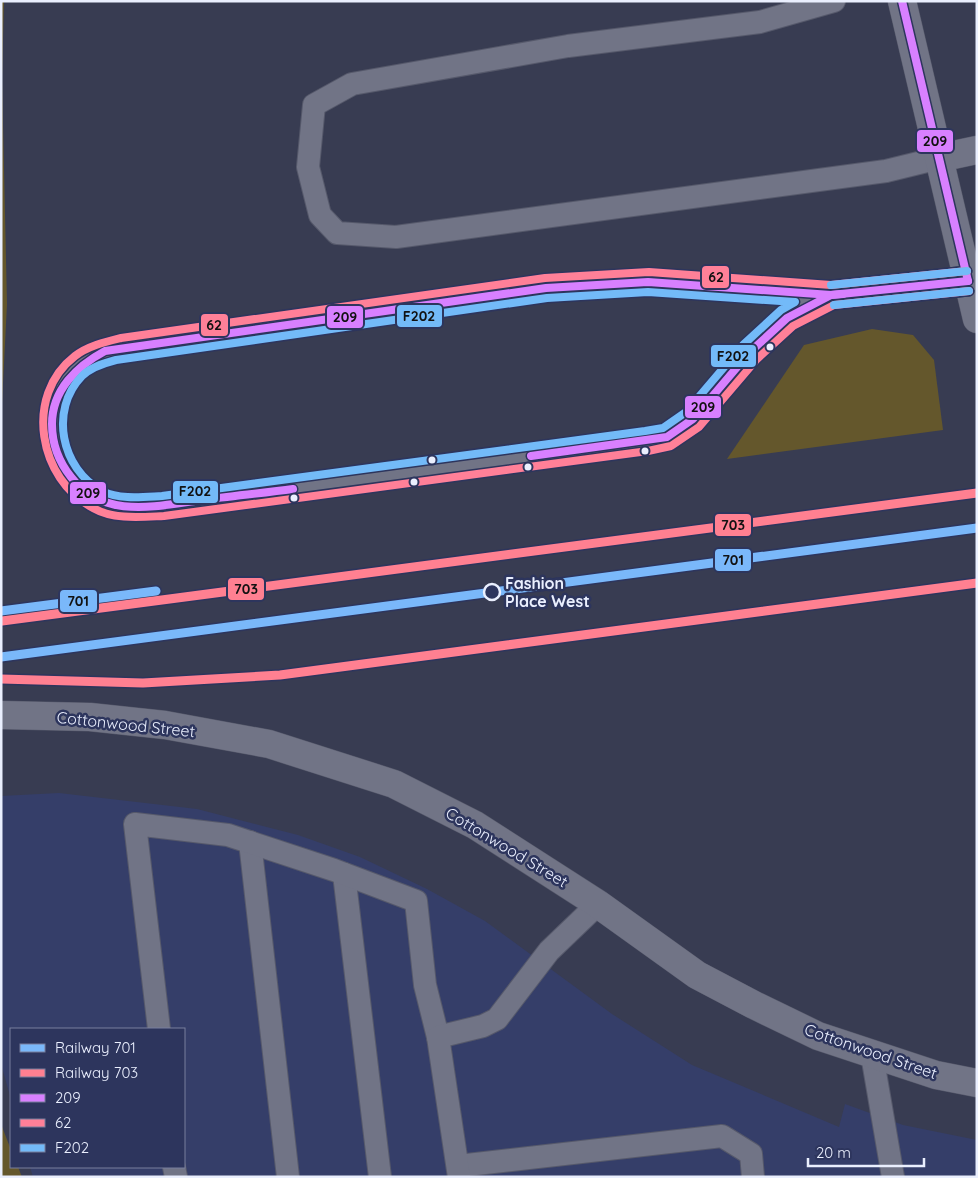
<svg xmlns="http://www.w3.org/2000/svg" width="978" height="1178" font-family="Quicksand,sans-serif">
  <rect width="100%" height="100%" fill="#383c52"/>
  <!-- built -->
  <path fill="#353e69" d="M59,793l138,16 101,26 62,22 67,32 58,32 127,93 80,51 147,62 6,-23 58,21 74,15v37h-944l-3,-10h154v-138h-173v70l-10,-35v-268z"/>
  <!-- green -->
  <g fill="#64572c">
    <path d="M1,1h3l-2,78 5,225 -6,119z"/>
    <path d="M872,329l41,6 21,25 9,70 -216,29 77,-114z"/>
    <path d="M1,1124l10,26v17h7l4,10h-21z"/>
  </g>
  <g fill="none" stroke-linecap="round" stroke-linejoin="round">
    <defs>
      <g id="lane">
        <path d="M834,1l-74,21 -192,24 -216,38 -38,21 -6,62 12,48 17,18 59,4 490,-66 53,-13"/>
        <path d="M831,295l-44,23 -37,34 -57,67 -26,18 -20,4 -484,65c-22,1 -44,3 -65,-6 -48,-22 -61,-92 -24,-130 18,-18 42,-21 67,-25l405,-57 102,-6 183,13 137,-14"/>
        <path d="M250,842l38,335"/>
        <path d="M344,874l36,303"/>
        <path d="M159,1029l-24,-205 93,11 106,35 82,31 9,84 13,52"/>
        <path d="M872,1055l21,122"/>
        <path d="M458,1166l264,-30 29,18 2,23"/>
        <path d="M174,1167l2,10"/>
        <path d="M459,1177l-21,-140 45,-11 14,-7 52,-68 49,-47"/>
      </g>
      <path id="street" d="M939,158l38,-8"/>
      <g id="secondary">
        <path d="M902,1l75,318"/>
        <path d="M1,715l89,2 75,8 104,19 125,40 81,41 123,79 99,71 57,30 64,31 118,39 41,8"/>
      </g>
    </defs>
    <!-- lane casing -->
    <use href="#lane" stroke="#56596b" stroke-width="24"/>
    <!-- street casing -->
    <use href="#street" stroke="#56596b" stroke-width="29"/>
    <!-- secondary casing -->
    <use href="#secondary" stroke="#56596b" stroke-width="29"/>
    <!-- lane -->
    <use href="#lane" stroke="#717486" stroke-width="22"/>
    <!-- street -->
    <use href="#street" stroke="#717486" stroke-width="28"/>
    <!-- secondary -->
    <use href="#secondary" stroke="#717486" stroke-width="28"/>
    <defs>
      <g id="bus-1">
        <path d="M902,1l66,280"/>
        <path d="M531,456l136,-19 26,-18 57,-67 37,-34 44,-23 12,-1"/>
        <path d="M293,489c-30,4 -61,7 -91,11 -46,6 -98,20 -131,-23 -12,-15 -19,-34 -19,-53 0,-34 25,-58 53,-73l441,-63 102,-6 183,13 137,-14"/>
      </g>
      <path id="bus-2" d="M967,271l-136,14 -182,-13 -104,6 -424,60c-16,4 -33,8 -46,18 -52,40 -36,124 18,152 21,12 48,9 71,8l484,-65 23,-5 28,-19 58,-68 36,-33 41,-21 135,-14"/>
      <g id="bus-3">
        <path d="M831,285l136,-14"/>
        <path d="M648,292l147,10 -14,8 -38,35 -57,67 -23,16 -18,3 -483,65c-19,1 -42,4 -60,-5 -41,-22 -53,-81 -20,-115 9,-9 22,-13 34,-16l431,-62z"/>
        <path d="M834,305l135,-14"/>
      </g>
    </defs>
    <!-- bus-1 casing -->
    <use href="#bus-1" stroke="#2d355d" stroke-width="11"/>
    <!-- bus-2 casing -->
    <use href="#bus-2" stroke="#2d355d" stroke-width="11"/>
    <!-- bus-3 casing -->
    <use href="#bus-3" stroke="#2d355d" stroke-width="11"/>
    <!-- bus-1 -->
    <use href="#bus-1" stroke="#d880ff" stroke-width="8"/>
    <!-- bus-2 -->
    <use href="#bus-2" stroke="#ff8098" stroke-width="8"/>
    <!-- bus-3 -->
    <use href="#bus-3" stroke="#73baf8" stroke-width="8"/>
    <defs>
      <g id="rail-1">
        <path d="M1,611l155,-20"/>
        <path d="M1,657l976,-129"/>
      </g>
      <g id="rail-2">
        <path d="M2,621l975,-128"/>
        <path d="M1,679l142,4 137,-8 697,-92"/>
      </g>
    </defs>
    <!-- rail-1 casing -->
    <use href="#rail-1" stroke="#2d355d" stroke-width="12"/>
    <!-- rail-2 casing -->
    <use href="#rail-2" stroke="#2d355d" stroke-width="12"/>
    <!-- rail-1 -->
    <use href="#rail-1" stroke="#7ab8fa" stroke-width="9"/>
    <!-- rail-2 -->
    <use href="#rail-2" stroke="#ff8091" stroke-width="9"/>
  </g>
  <!-- markers -->
  <g fill="#eaeffe" stroke="#2d355d" stroke-width="2">
    <circle cx="770" cy="347" r="4.5"/>
    <circle cx="645" cy="451" r="4.5"/>
    <circle cx="432" cy="460" r="4.5"/>
    <circle cx="528" cy="467" r="4.5"/>
    <circle cx="414" cy="482" r="4.5"/>
    <circle cx="294" cy="498" r="4.5"/>
  </g>
  <circle fill="#2d355d" stroke="#eaeffe" stroke-width="2.5" cx="492" cy="592" r="8"/>
  <g text-anchor="middle" stroke-width="5" stroke-linejoin="round" paint-order="stroke">
    <!-- stop labels -->
    <g font-size="16" font-weight="bold" fill="#eaeffe" stroke="#2d355d" text-anchor="start">
      <text x="505" y="589">Fashion<tspan x="505" dy="18">Place West</tspan></text>
    </g>
    <!-- street labels -->
    <g font-size="16" fill="#eaeffe" stroke="#2d355d">
      <text transform="translate(126 724) rotate(6)" y="6">Cottonwood Street</text>
      <text transform="translate(507 847) rotate(31)" y="6">Cottonwood Street</text>
      <text transform="translate(871 1051) rotate(19)" y="6">Cottonwood Street</text>
    </g>
  </g>
  <g stroke="#2d355d" stroke-width="2">
    <rect x="916" y="129" width="38" height="24" rx="5" fill="#d880ff"/>
    <rect x="701" y="265" width="29" height="24" rx="5" fill="#ff8098"/>
    <rect x="396" y="304" width="47" height="24" rx="5" fill="#73baf8"/>
    <rect x="326" y="305" width="38" height="24" rx="5" fill="#d880ff"/>
    <rect x="200" y="313" width="29" height="24" rx="5" fill="#ff8098"/>
    <rect x="710" y="344" width="47" height="24" rx="5" fill="#73baf8"/>
    <rect x="684" y="395" width="38" height="24" rx="5" fill="#d880ff"/>
    <rect x="172" y="480" width="47" height="24" rx="5" fill="#73baf8"/>
    <rect x="69" y="481" width="38" height="24" rx="5" fill="#d880ff"/>
    <rect x="714" y="513" width="38" height="24" rx="5" fill="#ff8091"/>
    <rect x="714" y="548" width="38" height="24" rx="5" fill="#7ab8fa"/>
    <rect x="227" y="577" width="38" height="24" rx="5" fill="#ff8091"/>
    <rect x="59" y="589" width="39" height="24" rx="5" fill="#7ab8fa"/>
  </g>
  <g font-size="14" text-anchor="middle" font-weight="bold" fill="#111">
    <text x="935" y="146">209</text>
    <text x="716" y="282">62</text>
    <text x="419" y="321">F202</text>
    <text x="345" y="322">209</text>
    <text x="214" y="330">62</text>
    <text x="733" y="361">F202</text>
    <text x="703" y="412">209</text>
    <text x="195" y="496">F202</text>
    <text x="88" y="498">209</text>
    <text x="733" y="530">703</text>
    <text x="733" y="565">701</text>
    <text x="246" y="594">703</text>
    <text x="78" y="606">701</text>
  </g>
  <!-- border -->
  <rect width="978" height="1178" fill="none" stroke="#eaeffe" stroke-width="5"/>
  <!-- legend -->
  <rect x="10" y="1028" width="175" height="140" fill="#2d355d" stroke="#797f9d"/>
  <rect x="20" y="1044" width="25" height="8" fill="#7ab8fa" stroke="#797f9d"/>
  <text x="55" y="1053" font-size="15" fill="#eaeffe">Railway 701</text>
  <rect x="20" y="1069" width="25" height="8" fill="#ff8091" stroke="#797f9d"/>
  <text x="55" y="1078" font-size="15" fill="#eaeffe">Railway 703</text>
  <rect x="20" y="1094" width="25" height="8" fill="#d880ff" stroke="#797f9d"/>
  <text x="55" y="1103" font-size="15" fill="#eaeffe">209</text>
  <rect x="20" y="1119" width="25" height="8" fill="#ff8098" stroke="#797f9d"/>
  <text x="55" y="1128" font-size="15" fill="#eaeffe">62</text>
  <rect x="20" y="1144" width="25" height="8" fill="#73baf8" stroke="#797f9d"/>
  <text x="55" y="1153" font-size="15" fill="#eaeffe">F202</text>
  <!-- scale -->
  <path d="M808 1158v8h116v-8" fill="none" stroke="#eaeffe" stroke-width="2.5"/>
  <text x="816" y="1158" font-size="15" fill="#eaeffe" stroke="#2d355d" stroke-width="4" paint-order="stroke">20 m</text>
</svg>
